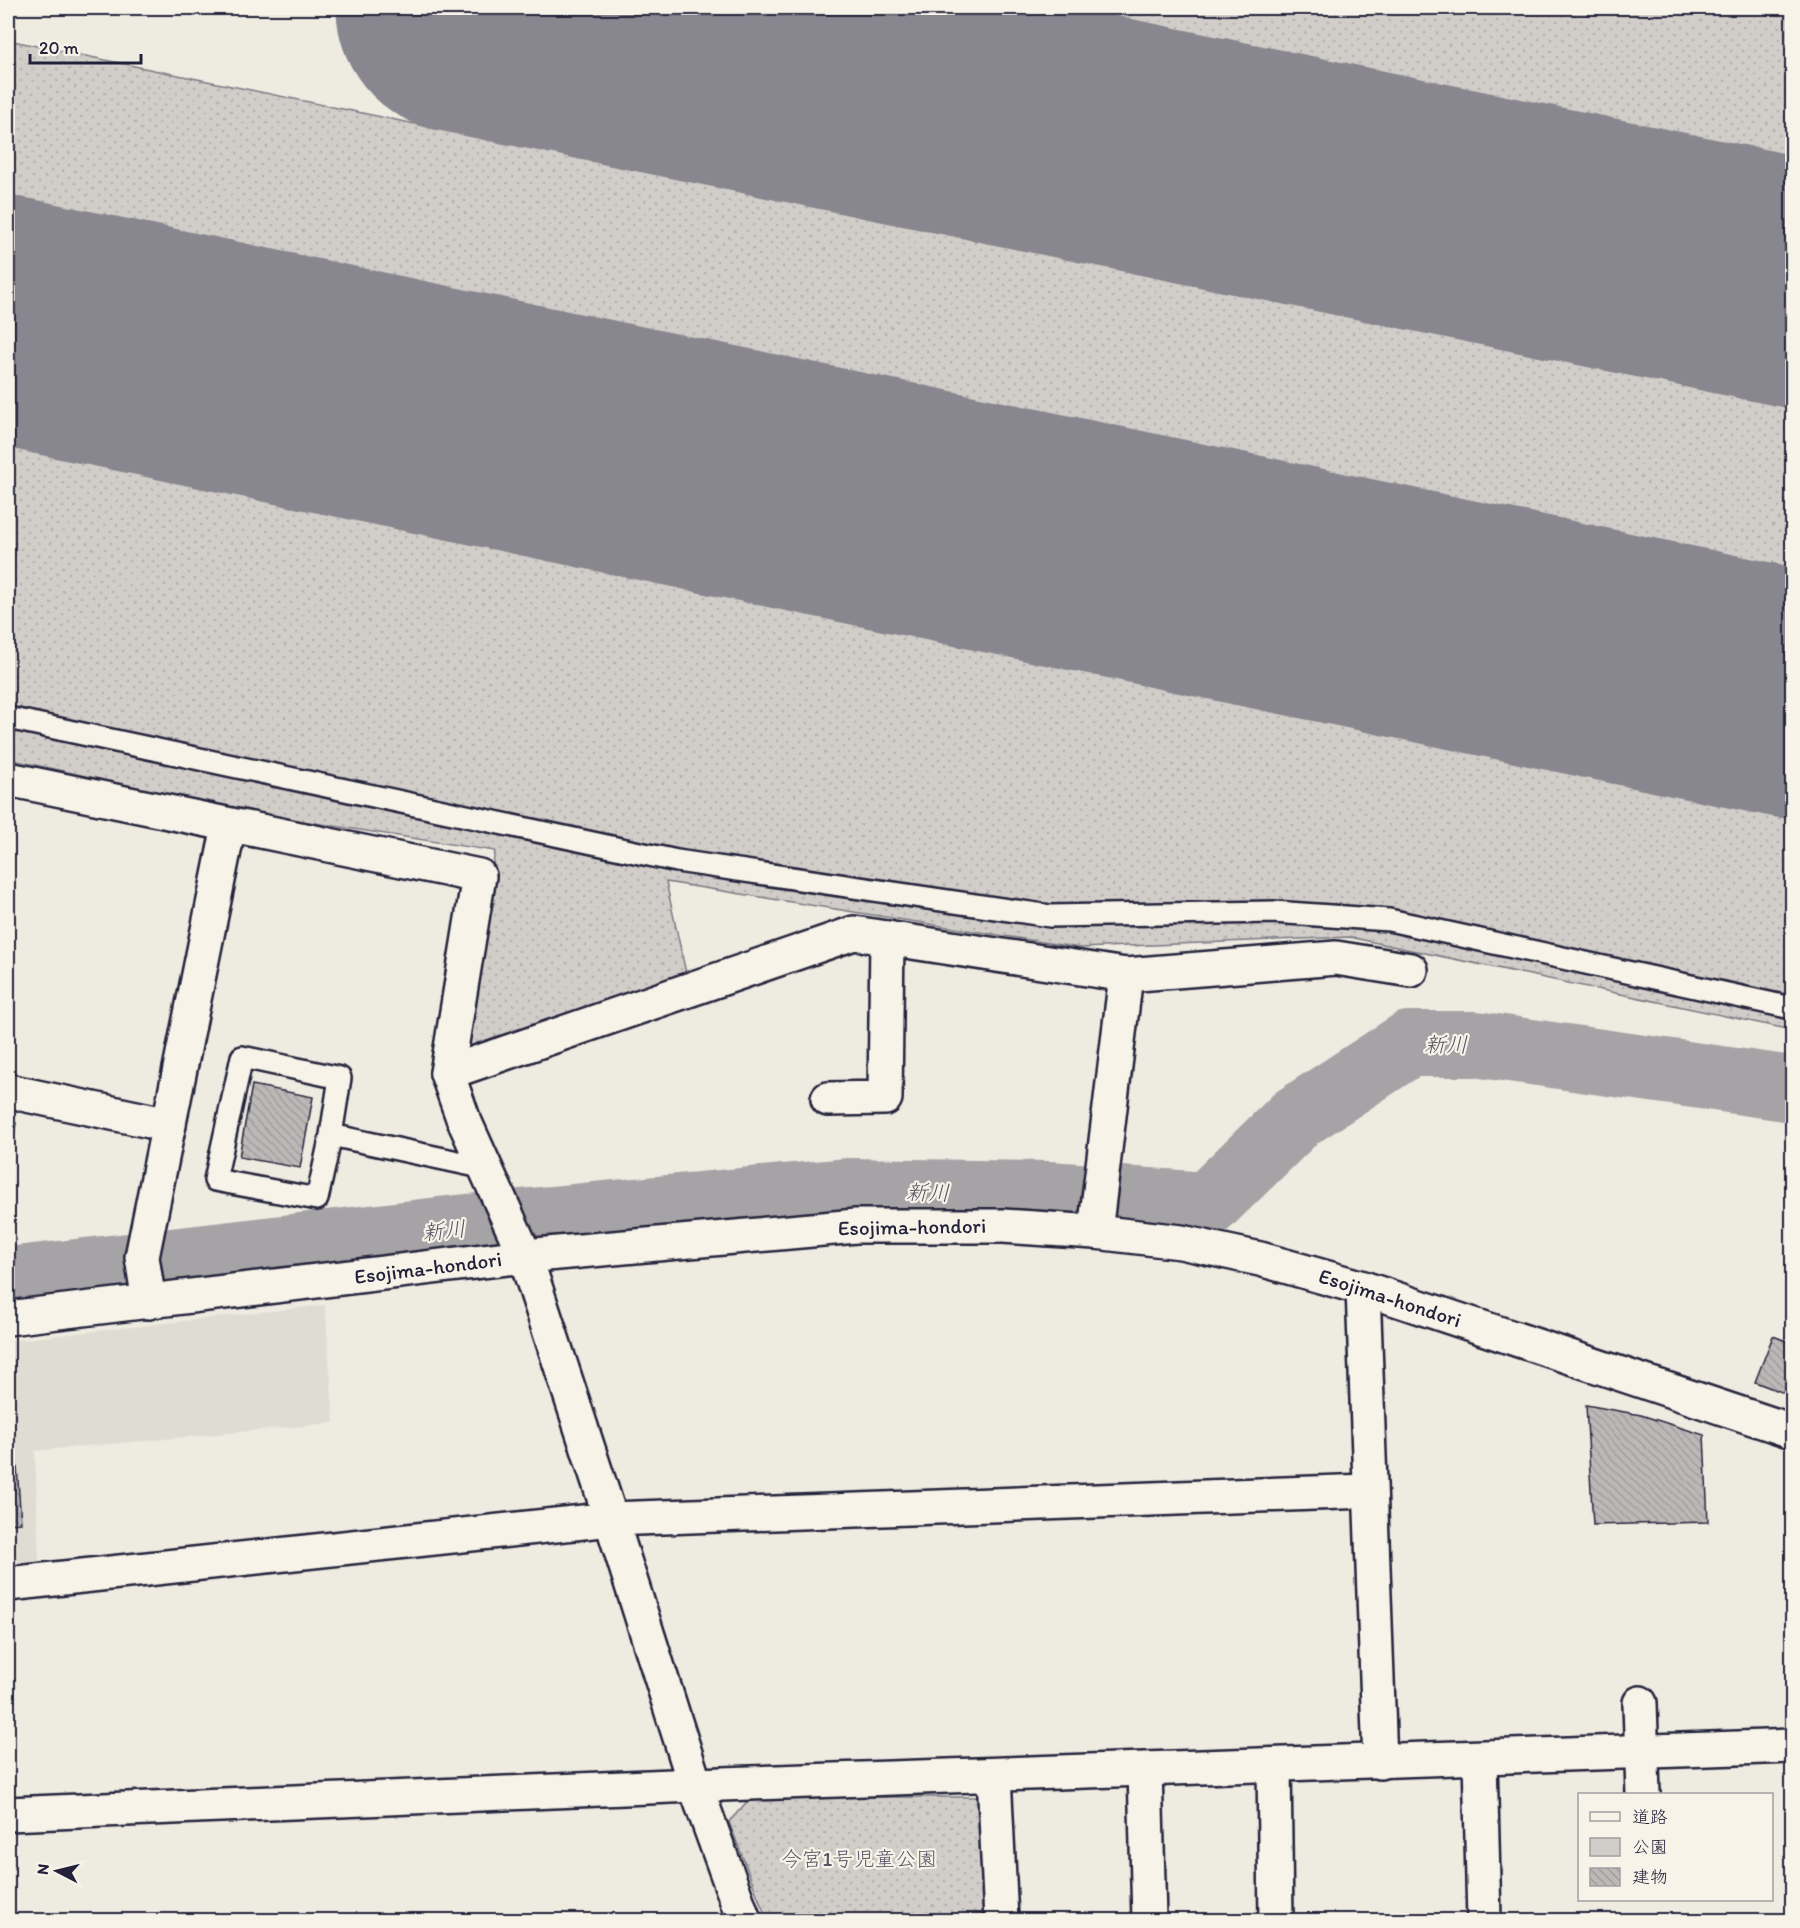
<svg xmlns="http://www.w3.org/2000/svg" width="1800" height="1928" font-family="Itim,'Klee One',sans-serif">
  <defs>
    <pattern id="green-dots" width="8" height="8" patternUnits="userSpaceOnUse" patternTransform="scale(1.5)"><rect width="8" height="8" fill="#d1cdc9"/><path d="M2 2h.1M6 6h.1" fill="none" stroke="#b3b0ae" stroke-width="1.8" stroke-linecap="round"/></pattern>
    <pattern id="building-back-hatch" width="6" height="6" patternUnits="userSpaceOnUse" patternTransform="scale(1.5)"><rect width="6" height="6" fill="#bbb8b7"/><path d="M-1 5l2 2M0 0l6 6M5-1l2 2" fill="none" stroke="#a09e9e"/></pattern>
  </defs>
  <rect width="100%" height="100%" fill="#eeebe1"/>
  <filter id="ink" filterUnits="userSpaceOnUse"><feTurbulence type="fractalNoise" baseFrequency=".0167" numOctaves="2"/><feDisplacementMap in="SourceGraphic" scale="12" xChannelSelector="R" yChannelSelector="G"/><feConvolveMatrix kernelMatrix="1 2 1 2 8 2 1 2 1" color-interpolation-filters="sRGB"/></filter>
  <g filter="url(#ink)">
    <!-- built -->
    <path fill="#dfdcd4" d="M325,1305l9,118 -299,28 4,112 -31,2v-224z"/>
    <!-- green -->
    <g fill="url(#green-dots)" stroke="#7a7882" stroke-width="1.5">
      <path d="M1062,8h730v150z"/>
      <path d="M8,40l1784,368v622l-443,-93 -269,11 -414,-66 20,91 -210,73 -12,-2 31,-193 -231,-36 -256,-56z"/>
      <path d="M751,1797h234l5,123h-223l-38,-98z"/>
    </g>
    <g fill="none" stroke-linecap="round" stroke-linejoin="round">
      <!-- river -->
      <path stroke="#a6a3a6" stroke-width="66" d="M8,1280l449,-52 390,-37 201,3 159,11 89,-87 113,-74h66l317,45"/>
      <!-- taxiway -->
      <path stroke="#88868e" stroke-width="99" d="M765,8c18,31 45,55 73,77"/>
      <!-- runway -->
      <g stroke="#88868e" stroke-width="249">
        <path d="M461,8l1331,274"/>
        <path d="M8,321l1784,373"/>
      </g>
    </g>
    <!-- building -->
    <g fill="url(#building-back-hatch)" stroke="#22223b" stroke-width="1.5">
      <path d="M252,1085l61,12 -13,71 -61,-11z"/>
      <path d="M8,1120l8,3 -8,41z"/>
      <path d="M1773,1336l19,7v53l-37,-14z"/>
      <path d="M1586,1405l55,10 63,20 4,87 -115,3z"/>
      <path d="M17,1466l4,57 -13,1v-57z"/>
    </g>
    <g fill="none" stroke-linecap="round" stroke-linejoin="round">
      <defs>
        <g id="service">
          <path d="M8,718l669,143 373,55 223,-4 116,8 403,88"/>
          <path d="M331,1135l9,-57 -98,-21 -27,123 102,19 14,-64 155,33"/>
        </g>
        <g id="minor">
          <path d="M8,779l471,97 -32,197 16,45 62,138 86,263 84,266 49,135"/>
          <path d="M447,1073l407,-140 272,42 210,-17 75,12"/>
          <path d="M8,1091l161,34"/>
          <path d="M828,1099l57,-1 2,-160"/>
          <path d="M1095,1232l31,-257"/>
          <path d="M1363,1288l17,474"/>
          <path d="M149,1302l-7,-45 87,-431"/>
          <path d="M8,1584l603,-65 757,-28"/>
          <path d="M1640,1703l3,91"/>
          <path d="M1480,1758l4,162"/>
          <path d="M1274,1765l2,155"/>
          <path d="M1145,1770l4,150"/>
          <path d="M994,1775l7,145"/>
          <path d="M8,1814l687,-29 1097,-39"/>
        </g>
        <path id="tertiary" d="M8,1318l517,-62 331,-30h147l92,6 86,10 79,17 103,29 429,143"/>
      </defs>
      <!-- service casing -->
      <use href="#service" stroke="#22223b" stroke-width="26"/>
      <!-- minor casing -->
      <use href="#minor" stroke="#22223b" stroke-width="38"/>
      <!-- tertiary casing -->
      <use href="#tertiary" stroke="#22223b" stroke-width="38"/>
      <!-- service -->
      <use href="#service" stroke="#f7f3e8" stroke-width="21"/>
      <!-- minor -->
      <use href="#minor" stroke="#f7f3e8" stroke-width="33"/>
      <!-- tertiary -->
      <use href="#tertiary" stroke="#f7f3e8" stroke-width="33"/>
    </g>
  </g>
  <g text-anchor="middle" stroke-width="4.5" stroke-linejoin="round" paint-order="stroke">
    <!-- street labels -->
    <g font-size="21" fill="#22223b" stroke="#f7f3e8">
      <text transform="translate(912 1227) rotate(-1)" y="7">Esojima-hondori</text>
      <text transform="translate(428 1268) rotate(-7)" y="7">Esojima-hondori</text>
      <text transform="translate(1390 1298) rotate(18)" y="7">Esojima-hondori</text>
    </g>
    <!-- park labels -->
    <g font-size="21" fill="#575566" stroke="#f7f3e8">
      <text x="859" y="1866">今宮1号児童公園</text>
    </g>
    <!-- water labels -->
    <g font-size="22" font-style="italic" fill="#504f60" stroke="#f7f3e8">
      <text x="1446" y="1052">新川</text>
      <text transform="translate(928 1192) rotate(1)" y="8">新川</text>
      <text transform="translate(444 1230) rotate(-6)" y="8">新川</text>
    </g>
  </g>
  <!-- margin -->
  <rect width="1800" height="1928" fill="none" stroke="#f7f3e8" stroke-width="30"/>
  <rect x="15" y="15" width="1770" height="1898" fill="none" stroke="#22223b" stroke-width="2" filter="url(#ink)"/>
  <!-- legend -->
  <rect x="1578" y="1793" width="195" height="108" fill="#f7f3e8" stroke="#a29fa3" stroke-width="1.5"/>
  <rect x="1590" y="1812" width="30" height="9" fill="#f7f3e8" stroke="#a29fa3" stroke-width="1.5"/>
  <text x="1632" y="1823" font-size="18" fill="#22223b">道路</text>
  <rect x="1590" y="1838" width="30" height="18" fill="#d1cdc9" stroke="#a29fa3" stroke-width="1.5"/>
  <text x="1632" y="1853" font-size="18" fill="#22223b">公園</text>
  <rect x="1590" y="1868" width="30" height="18" fill="url(#building-back-hatch)" stroke="#a29fa3" stroke-width="1.5"/>
  <text x="1632" y="1883" font-size="18" fill="#22223b">建物</text>
  <!-- north arrow -->
  <g transform="translate(57 1871) rotate(277)" stroke="#f7f3e8" stroke-width="4.5" paint-order="stroke">
  <path d="M0-4.5L10 22L0 15L-10 22Z" fill="#22223b"/>
  <text y="-9" font-size="16" font-weight="bold" text-anchor="middle" fill="#22223b">N</text>
  </g>
  <!-- scale -->
  <path d="M30 54v9h111v-9" fill="none" stroke="#22223b" stroke-width="3"/>
  <text x="39" y="54" font-size="18" fill="#22223b" stroke="#f7f3e8" stroke-width="4.5" paint-order="stroke">20 m</text>
</svg>
